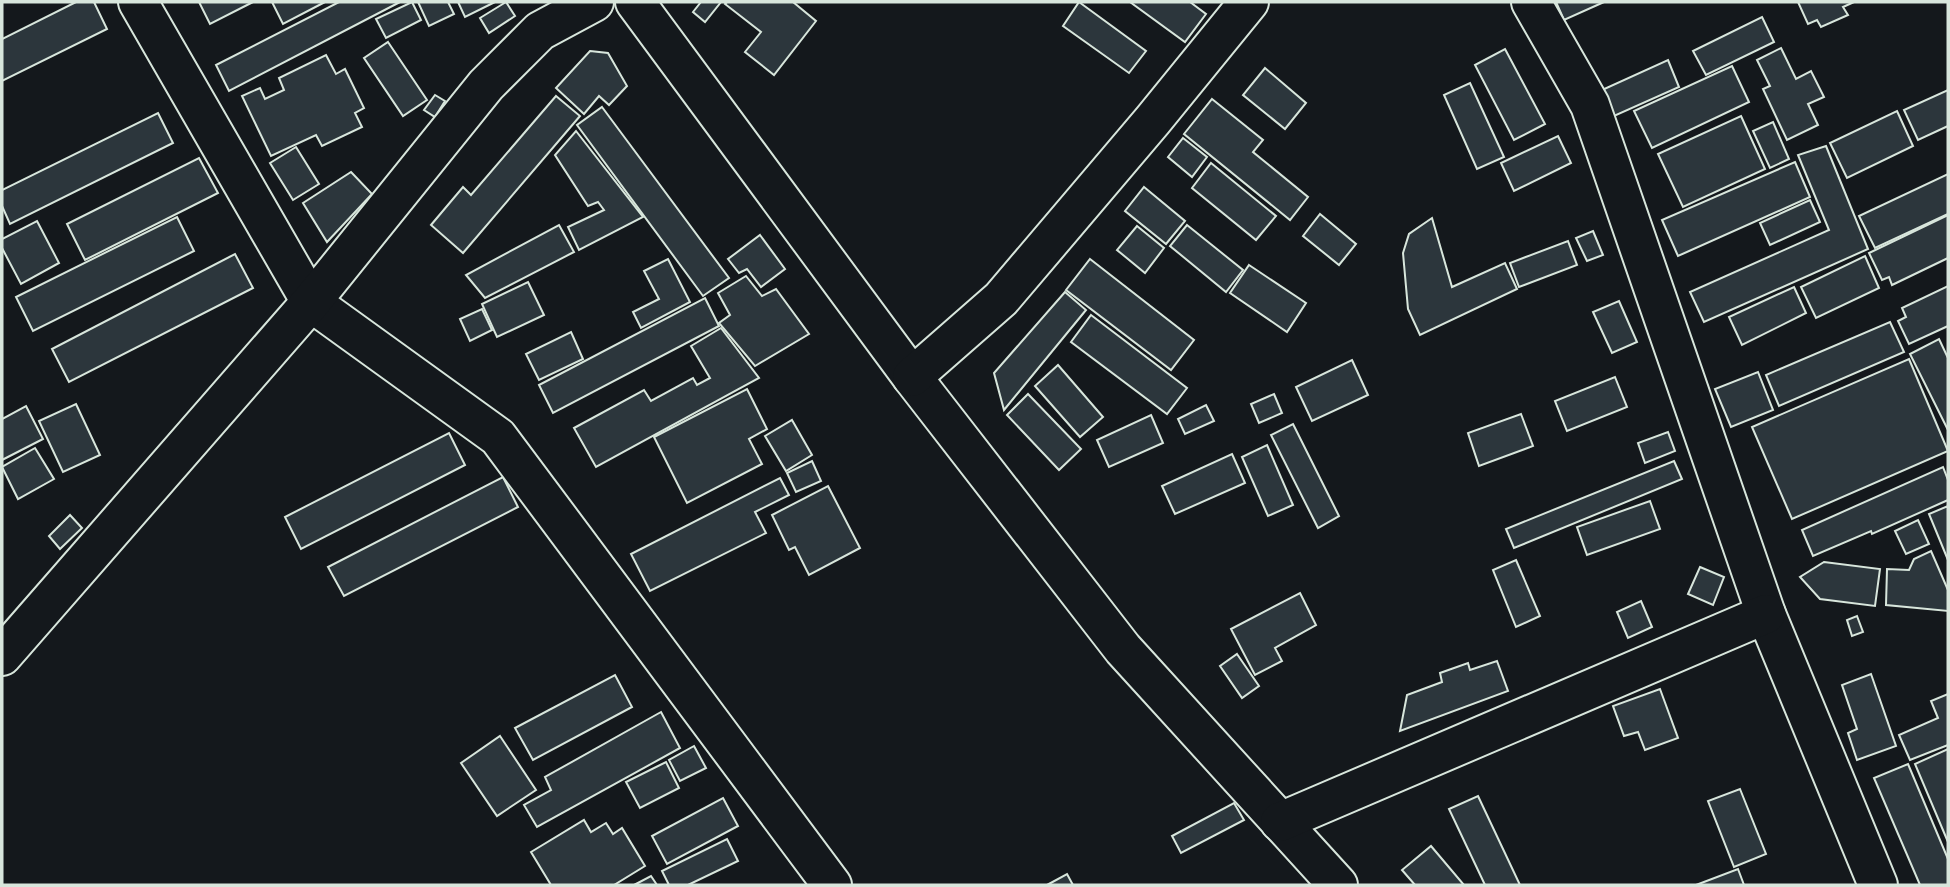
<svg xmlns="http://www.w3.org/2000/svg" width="1950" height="887" font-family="Montserrat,sans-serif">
  <rect width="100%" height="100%" fill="#14181c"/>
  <!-- building -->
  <g fill="#2c363c" stroke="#d8e6dc" stroke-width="2">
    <path d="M76,2h18l13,27 -105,52v-42z"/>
    <path d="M199,2h54l-43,22z"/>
    <path d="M272,2h53l-42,22z"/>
    <path d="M339,2h61l-171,89 -13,-26z"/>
    <path d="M412,2l9,18 -35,18 -10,-19z"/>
    <path d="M418,2h30l6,12 -25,12z"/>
    <path d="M458,2h37l-30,15z"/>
    <path d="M506,2l9,14 -26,17 -9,-15z"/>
    <path d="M701,2h20l-16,20 -12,-10z"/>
    <path d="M727,2h66l23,19 -42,54 -29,-23 16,-20 -36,-28z"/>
    <path d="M1079,2l67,49 -17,22 -66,-47z"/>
    <path d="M1130,2h60l16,12 -21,28z"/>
    <path d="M1556,2h48l-40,18z"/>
    <path d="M1798,2h56l-11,5 5,8 -27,12 -4,-7 -9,4z"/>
    <path d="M1762,17l12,25 -68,33 -13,-24z"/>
    <path d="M388,42l39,58 -24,16 -39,-58z"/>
    <path d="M1781,48l15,31 15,-8 13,26 -16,7 10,21 -31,15 -24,-51 7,-3 -13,-26z"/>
    <path d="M1505,49l40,75 -31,16 -39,-75z"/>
    <path d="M590,51l18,2 19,33 -18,19 -10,-9 -15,18 -28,-26z"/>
    <path d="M326,55l10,19 9,-5 19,39 -9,5 7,14 -40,19 -6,-11 -45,21 -29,-60 18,-8 5,11 19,-9 -5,-12z"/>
    <path d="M1668,60l11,27 -65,29 -12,-26z"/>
    <path d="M1732,66l17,36 -97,46 -18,-37z"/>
    <path d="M1265,68l41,35 -21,26 -42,-34z"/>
    <path d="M1470,83l34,74 -27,12 -33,-74z"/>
    <path d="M1948,90v36l-30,14 -14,-30z"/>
    <path d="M435,95l10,6 -10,16 -11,-7z"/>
    <path d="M556,96l24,20 -117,137 -32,-28 32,-38 8,8z"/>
    <path d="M1212,99l51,41 -10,12 55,45 -18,23 -106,-86z"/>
    <path d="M602,107l127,171 -26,18 -126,-171z"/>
    <path d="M1897,111l16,35 -66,32 -17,-35z"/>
    <path d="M158,113l15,30 -163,81 -8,-18v-16z"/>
    <path d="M1741,116l24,53 -82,38 -25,-53z"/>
    <path d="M1773,122l16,37 -19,9 -17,-37z"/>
    <path d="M576,131l67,86 -64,33 -11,-23 36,-17 -6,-8 -10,4 -33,-51z"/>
    <path d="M1558,136l13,27 -57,28 -13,-28z"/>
    <path d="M1183,138l24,19 -15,20 -24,-20z"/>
    <path d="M1826,146l42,103 -164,73 -14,-30 139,-62 -31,-75z"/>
    <path d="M296,147l23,37 -26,16 -23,-37z"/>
    <path d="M199,158l19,35 -133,67 -18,-36z"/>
    <path d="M1795,162l15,35 -132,59 -16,-36z"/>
    <path d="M1211,163l65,53 -20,24 -64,-52z"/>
    <path d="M351,172l21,22 -45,48 -24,-39z"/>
    <path d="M1948,174v40l-73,34 -16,-32z"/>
    <path d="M1144,187l41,34 -19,23 -41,-33z"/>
    <path d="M1810,200l10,22 -50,23 -10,-22z"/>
    <path d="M1320,214l36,30 -17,21 -36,-29z"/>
    <path d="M1948,215v43l-56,27 -3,-8 -7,3 -13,-27z"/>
    <path d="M177,217l17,34 -161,80 -17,-34z"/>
    <path d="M1432,218l20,69 53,-24 12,26 -97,46 -12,-26 -5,-56 6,-19z"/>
    <path d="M37,221l22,42 -38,21 -19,-36v-9z"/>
    <path d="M559,225l15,27 -89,46 -19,-23z"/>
    <path d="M1187,225l56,45 -17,22 -56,-46z"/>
    <path d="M1137,226l27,22 -19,25 -28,-23z"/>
    <path d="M1593,231l10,24 -16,6 -11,-23z"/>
    <path d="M760,235l25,34 -24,18 -14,-18 -8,4 -11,-14z"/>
    <path d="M1568,241l9,24 -58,22 -9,-24z"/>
    <path d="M235,254l18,34 -184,94 -17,-33z"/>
    <path d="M1865,256l14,32 -63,30 -15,-31z"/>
    <path d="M668,259l22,43 -49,26 -8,-16 26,-13 -15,-28z"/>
    <path d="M1090,259l104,81 -23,30 -105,-80z"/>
    <path d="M1249,265l57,38 -19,29 -57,-39z"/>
    <path d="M746,276l16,20 14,-7 33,45 -54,32 -36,-43 11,-8 -12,-22z"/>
    <path d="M528,282l16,33 -47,22 -15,-33z"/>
    <path d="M1948,286v40l-39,18 -11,-23 8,-4 -4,-9z"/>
    <path d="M1794,287l12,26 -64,32 -13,-28z"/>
    <path d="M1065,292l21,18 -82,100 -10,-37z"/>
    <path d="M705,298l14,28 -166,87 -14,-28z"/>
    <path d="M1619,301l18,41 -25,11 -19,-41z"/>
    <path d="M482,309l10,21 -22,11 -10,-22z"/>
    <path d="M1091,315l96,73 -20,26 -96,-72z"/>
    <path d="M1890,322l14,30 -125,54 -13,-31z"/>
    <path d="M721,328l38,50 -163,89 -22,-39 70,-38 7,11 42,-23 4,7 13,-7 -19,-32z"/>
    <path d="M571,332l12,27 -44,21 -13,-26z"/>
    <path d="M1939,339l9,19v72l-38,-76z"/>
    <path d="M1909,359l39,92 -156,68 -40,-92z"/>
    <path d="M1352,360l16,35 -56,26 -16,-34z"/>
    <path d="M1058,365l45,52 -23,20 -45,-51z"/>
    <path d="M1758,372l15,38 -42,17 -16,-38z"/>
    <path d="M1615,377l12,30 -60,24 -12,-30z"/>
    <path d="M747,389l20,40 -18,10 13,25 -75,39 -33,-66z"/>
    <path d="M1028,394l53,55 -22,21 -52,-55z"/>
    <path d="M1274,394l8,19 -23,10 -8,-19z"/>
    <path d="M76,404l24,51 -37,17 -24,-51z"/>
    <path d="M1206,405l8,16 -29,13 -7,-15z"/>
    <path d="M26,406l17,33 -41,21v-41z"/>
    <path d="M1521,414l12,32 -54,20 -11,-33z"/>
    <path d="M1151,415l12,28 -54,24 -12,-27z"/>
    <path d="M792,420l20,35 -26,16 -21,-35z"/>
    <path d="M1293,424l46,92 -21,12 -47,-93z"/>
    <path d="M1668,432l7,19 -30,12 -7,-20z"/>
    <path d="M449,433l16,32 -164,84 -16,-32z"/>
    <path d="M1267,445l26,60 -25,11 -26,-59z"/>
    <path d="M35,448l19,31 -36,20 -16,-32z"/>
    <path d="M1232,454l13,29 -70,31 -13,-28z"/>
    <path d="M812,461l9,20 -25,11 -9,-19z"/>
    <path d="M1674,461l8,18 -168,69 -8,-19z"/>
    <path d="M1943,467l5,13v20l-76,34 -1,-3 -58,25 -11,-26z"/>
    <path d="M503,477l15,30 -174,89 -16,-29z"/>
    <path d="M780,478l9,17 -34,17 11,21 -116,58 -19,-37z"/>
    <path d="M828,486l32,62 -51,27 -14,-28 -6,3 -17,-35z"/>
    <path d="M1650,501l10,28 -73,26 -10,-28z"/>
    <path d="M1948,506v54l-19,-46z"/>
    <path d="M70,515l12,13 -22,21 -11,-13z"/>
    <path d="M1918,520l11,24 -23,10 -11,-23z"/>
    <path d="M1931,551l17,39v21l-62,-6 1,-36 22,1 5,-11z"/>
    <path d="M1516,560l24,56 -24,11 -23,-57z"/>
    <path d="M1824,562l56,7 -5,37 -55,-7 -20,-22z"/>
    <path d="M1700,567l24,10 -11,28 -25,-11z"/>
    <path d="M1300,593l16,32 -41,23 7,13 -27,14 -24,-46z"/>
    <path d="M1641,601l11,26 -24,11 -11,-26z"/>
    <path d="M1857,616l6,16 -11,4 -5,-16z"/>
    <path d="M1237,654l22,32 -17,12 -22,-32z"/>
    <path d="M1497,661l11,30 -108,40 7,-36 35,-13 -2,-9 28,-10 2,7z"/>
    <path d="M1871,674l25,72 -39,14 -9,-27 9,-4 -15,-44z"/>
    <path d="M615,675l17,32 -99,53 -18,-32z"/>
    <path d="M1660,689l18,49 -33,12 -7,-18 -14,4 -11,-30z"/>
    <path d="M1948,694v51l-38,15 -11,-25 39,-17 -7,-17z"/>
    <path d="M661,712l19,36 -143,79 -13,-22 27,-15 -6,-13z"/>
    <path d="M500,736l36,54 -39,26 -36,-53z"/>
    <path d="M694,746l12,22 -26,13 -11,-21z"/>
    <path d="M1948,749v93l-33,-78z"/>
    <path d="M666,762l13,26 -39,20 -14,-26z"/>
    <path d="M1908,764l40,95v26h-28l-46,-107z"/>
    <path d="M1740,789l26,65 -32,13 -26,-66z"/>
    <path d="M1478,796l42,89h-35l-36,-76z"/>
    <path d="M723,798l15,28 -71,38 -15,-28z"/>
    <path d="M1234,803l10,17 -63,33 -9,-17z"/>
    <path d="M584,820l7,12 15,-9 7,11 9,-6 23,38 -31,19h-63l-20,-33z"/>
    <path d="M727,839l11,22 -50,24h-19l-7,-14z"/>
    <path d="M1431,846l33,39h-49l-13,-15z"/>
    <path d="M1738,869l6,16h-48z"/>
    <path d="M1067,874l6,11h-26z"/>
    <path d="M651,876l6,9h-23z"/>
  </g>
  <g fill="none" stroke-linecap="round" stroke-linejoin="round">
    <defs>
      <g id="street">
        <path d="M138,2l173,300 187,135 334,448"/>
        <path d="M635,2l277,375 211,272 215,236"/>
        <path d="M1531,2l59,103 176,509 112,271"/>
        <path d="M912,377l89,-78 152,-179 96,-118"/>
        <path d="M2,656l309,-354 175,-217 54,-54 54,-29"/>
        <path d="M1280,822l486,-208"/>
      </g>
    </defs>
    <!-- street casing -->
    <use href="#street" stroke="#d8e6dc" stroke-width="42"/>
    <!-- street -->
    <use href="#street" stroke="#14181c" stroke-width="38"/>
  </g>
  <!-- border -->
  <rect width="1950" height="887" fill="none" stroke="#d8e6dc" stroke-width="7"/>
</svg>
